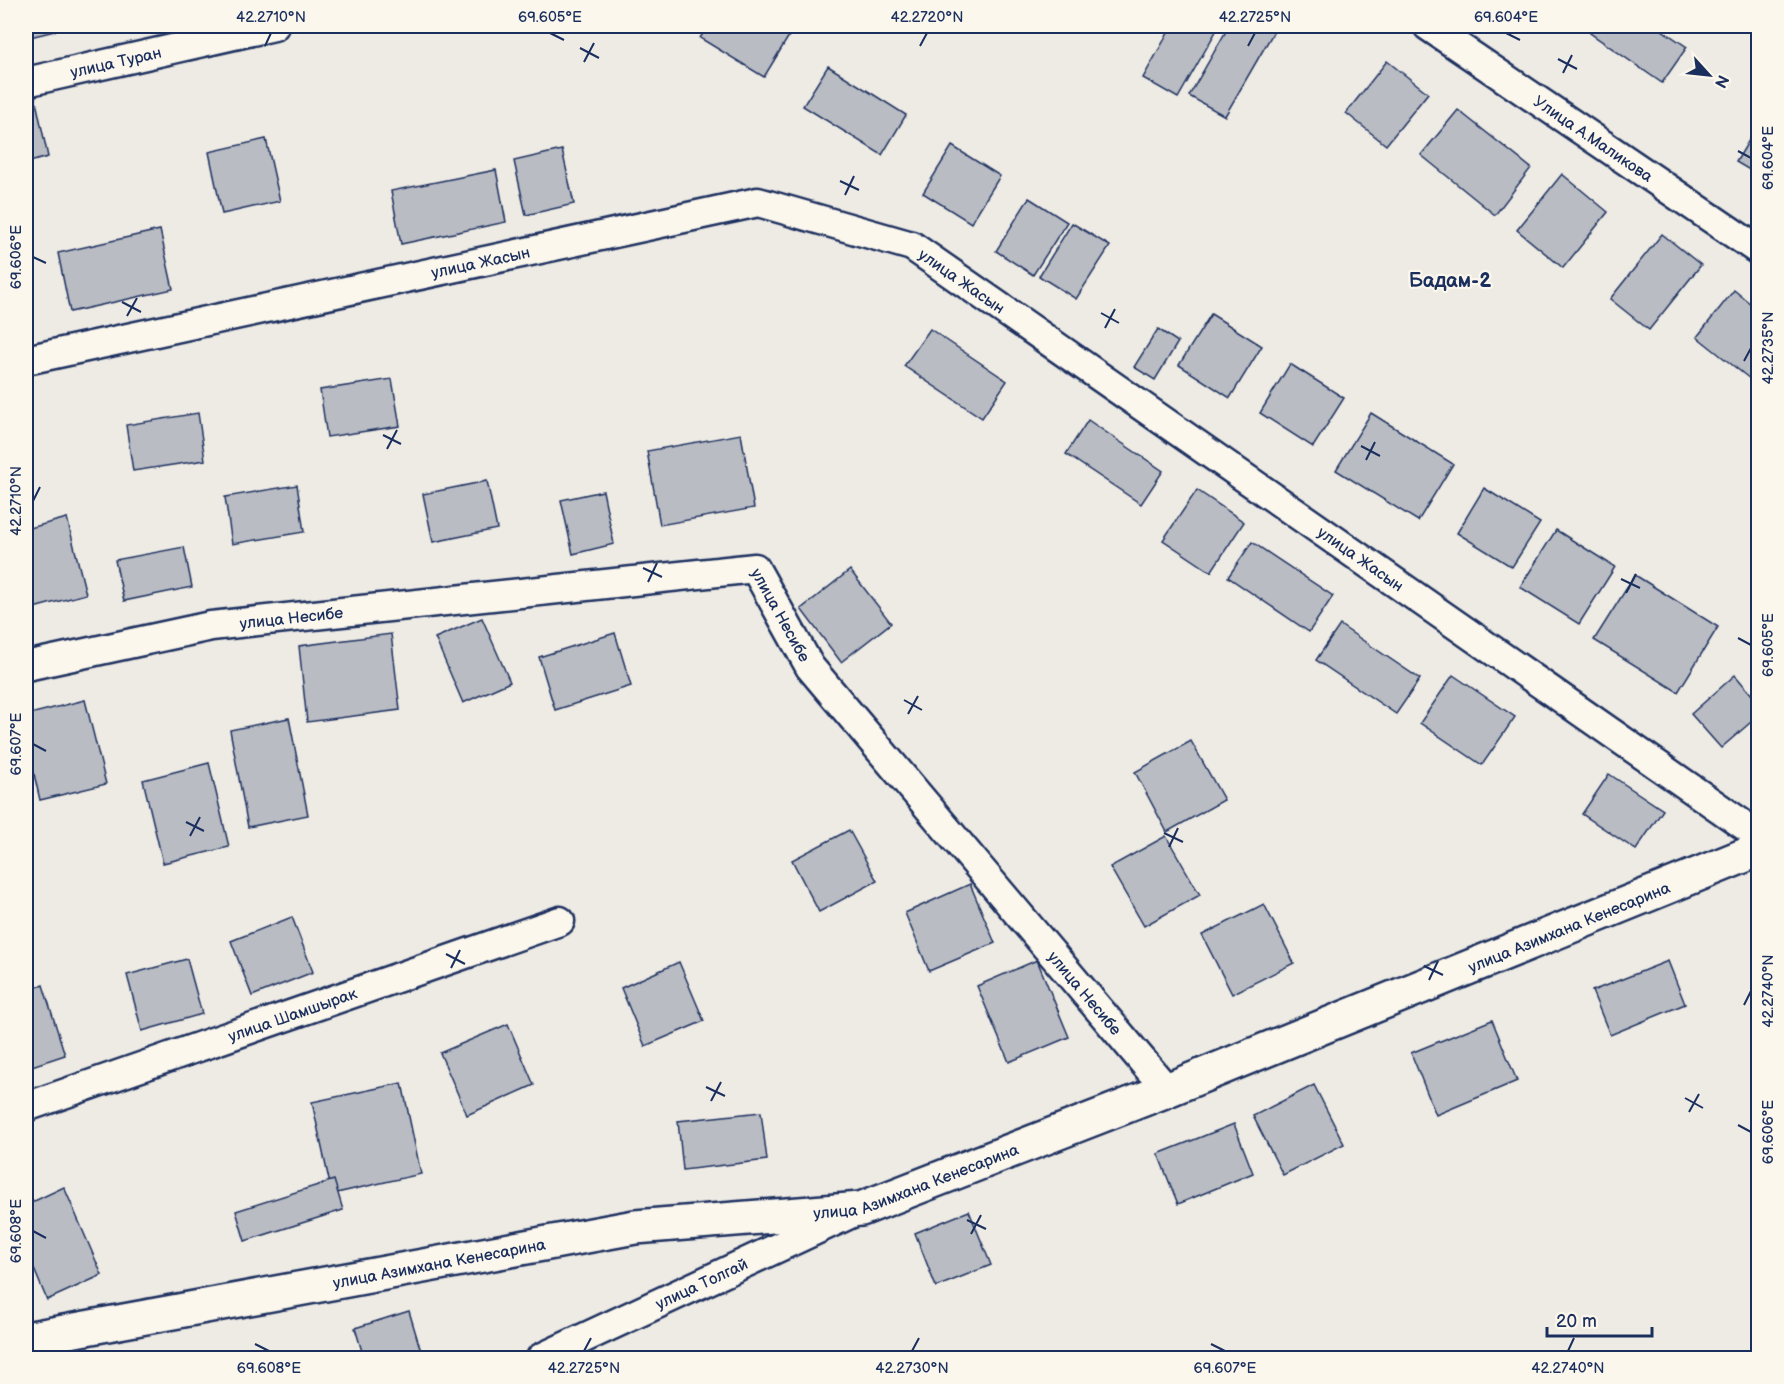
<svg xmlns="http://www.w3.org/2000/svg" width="1784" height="1384" font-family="'Balsamiq Sans',sans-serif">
  <rect width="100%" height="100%" fill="#eeebe4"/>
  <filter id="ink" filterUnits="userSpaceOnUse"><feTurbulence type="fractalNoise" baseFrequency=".0167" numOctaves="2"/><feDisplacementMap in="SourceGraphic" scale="12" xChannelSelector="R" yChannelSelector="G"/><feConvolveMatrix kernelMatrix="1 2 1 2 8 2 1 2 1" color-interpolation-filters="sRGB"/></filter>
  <g filter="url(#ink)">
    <!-- building -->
    <g fill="#b9bcc3" stroke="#1b2f5e" stroke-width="1.5">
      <path d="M26,26h28l1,5 -29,7z"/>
      <path d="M708,26h75l9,5 -28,46 -64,-39z"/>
      <path d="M1172,26h47l-41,72 -35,-20z"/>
      <path d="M1229,26h48l-52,90 -36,-20z"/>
      <path d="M1595,26h61l31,21 -25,36 -72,-50z"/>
      <path d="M1387,61l41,32 -42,52 -40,-32z"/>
      <path d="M828,66l78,49 -24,40 -79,-49z"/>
      <path d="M35,97l13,60 -22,6v-64z"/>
      <path d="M1458,110l73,58 -36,47 -74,-60z"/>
      <path d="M1758,125v50l-22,-13z"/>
      <path d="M266,139l14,62 -58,13 -13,-62z"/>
      <path d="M952,146l48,30 -29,47 -48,-30z"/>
      <path d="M562,150l12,54 -48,11 -12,-54z"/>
      <path d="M496,170l10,52 -105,22 -10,-53z"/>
      <path d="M1562,174l46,38 -45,56 -46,-38z"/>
      <path d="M1029,198l38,24 -34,53 -37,-24z"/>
      <path d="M1072,223l38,23 -34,53 -37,-23z"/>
      <path d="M160,230l13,59 -103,23 -12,-59z"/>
      <path d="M1662,234l39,31 -52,65 -39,-31z"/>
      <path d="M1734,290l24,20v68l-3,5 -58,-46z"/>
      <path d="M1211,314l51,32 -32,52 -51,-33z"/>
      <path d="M930,329l77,52 -25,37 -78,-52z"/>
      <path d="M1158,329l20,13 -23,38 -21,-13z"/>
      <path d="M1290,364l54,34 -31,49 -53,-34z"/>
      <path d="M392,379l8,47 -73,11 -7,-47z"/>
      <path d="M198,413l7,47 -72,11 -7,-46z"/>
      <path d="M1371,413l82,51 -35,57 -82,-51z"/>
      <path d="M1088,420l75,51 -22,33 -75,-50z"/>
      <path d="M741,434l13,74 -94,17 -13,-74z"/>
      <path d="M487,481l10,48 -64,13 -10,-48z"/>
      <path d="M297,485l7,47 -72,12 -7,-47z"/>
      <path d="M1484,488l56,35 -28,44 -55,-34z"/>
      <path d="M1197,490l47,32 -33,50 -48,-32z"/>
      <path d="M603,491l11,53 -41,10 -12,-54z"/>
      <path d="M67,518l19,76 -60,16v-81z"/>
      <path d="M1556,530l59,37 -36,57 -59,-37z"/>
      <path d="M1252,542l81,54 -24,36 -81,-55z"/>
      <path d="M184,547l8,40 -68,14 -9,-41z"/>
      <path d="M850,570l41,53 -50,39 -40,-53z"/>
      <path d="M1635,575l83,52 -40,65 -84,-52z"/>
      <path d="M482,618l28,64 -47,21 -28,-65z"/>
      <path d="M1340,625l80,54 -24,35 -80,-54z"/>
      <path d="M615,633l16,53 -76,24 -16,-53z"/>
      <path d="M391,634l9,76 -93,12 -8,-76z"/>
      <path d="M1453,675l62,42 -33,48 -62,-42z"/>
      <path d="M1735,675l23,27v14l-37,32 -30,-34z"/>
      <path d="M85,700l21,84 -66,16 -14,-61v-24z"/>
      <path d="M289,718l19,97 -60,12 -18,-97z"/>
      <path d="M1191,741l33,59 -57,32 -32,-60z"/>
      <path d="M209,763l20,84 -66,16 -20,-83z"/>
      <path d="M1609,774l54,36 -27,40 -54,-36z"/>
      <path d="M849,830l28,51 -58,31 -27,-52z"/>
      <path d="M1166,836l34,59 -56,31 -34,-59z"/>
      <path d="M970,884l25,59 -66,28 -24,-58z"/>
      <path d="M1264,904l30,59 -62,31 -30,-59z"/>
      <path d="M292,917l21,55 -61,24 -21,-55z"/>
      <path d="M187,959l15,55 -60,17 -15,-56z"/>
      <path d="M1037,960l32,77 -60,25 -32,-76z"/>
      <path d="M1668,961l17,43 -75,31 -18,-44z"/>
      <path d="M679,962l25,59 -59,25 -24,-58z"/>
      <path d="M43,985l22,70 -39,13v-77z"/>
      <path d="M1492,1020l25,61 -81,34 -25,-62z"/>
      <path d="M508,1024l26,61 -67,30 -27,-62z"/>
      <path d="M402,1083l19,91 -89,20 -20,-92z"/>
      <path d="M1314,1085l30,59 -61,31 -30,-59z"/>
      <path d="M761,1112l6,48 -84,10 -5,-49z"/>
      <path d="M1234,1124l19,49 -75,31 -20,-50z"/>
      <path d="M334,1180l9,30 -98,31 -9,-30z"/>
      <path d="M64,1187l38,88 -55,25 -21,-50v-45z"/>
      <path d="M969,1211l22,54 -55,22 -21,-54z"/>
      <path d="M409,1311l14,47h-59l-9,-30z"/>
    </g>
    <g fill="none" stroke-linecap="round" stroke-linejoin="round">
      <defs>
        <g id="minor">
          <path id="s1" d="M1428,26l330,224"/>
          <path id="s2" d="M26,82l248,-56"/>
          <path id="s3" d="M26,360l732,-158 154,44 846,589"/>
          <path id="s4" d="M26,666l185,-40 544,-58 55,99 357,423"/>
          <path id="s5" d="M26,1107l534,-186"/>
          <path id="s6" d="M541,1358l313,-146"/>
        </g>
        <g id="tertiary">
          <path id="s7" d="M26,1339l609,-112 226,-18 306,-119 591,-240"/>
        </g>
      </defs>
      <!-- minor casing -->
      <use href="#minor" stroke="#1b2f5e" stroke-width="33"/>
      <!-- tertiary casing -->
      <use href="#tertiary" stroke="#1b2f5e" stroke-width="38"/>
      <!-- minor -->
      <use href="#minor" stroke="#fbf7ec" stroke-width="28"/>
      <!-- tertiary -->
      <use href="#tertiary" stroke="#fbf7ec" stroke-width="33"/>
    </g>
  </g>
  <!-- ticks -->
  <path fill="none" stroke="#1b2f5e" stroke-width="2" d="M550,33l14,7M1506,33l14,7M265,46l6,-13M920,46l7,-13M1248,46l7,-13M580,48l19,10M1558,59l19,10M584,62l10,-19M1563,73l9,-18M1738,151l13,7M840,181l19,9M845,195l9,-19M33,257l13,6M122,302l19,10M1101,313l18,10M127,316l10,-18M1105,328l10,-19M1744,361l7,-13M383,435l18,9M1361,446l19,10M387,449l10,-19M1366,460l9,-18M33,501l7,-14M643,568l19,9M1621,579l19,9M648,582l9,-19M1626,593l10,-19M1738,638l13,7M904,700l18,10M908,714l10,-18M33,744l13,7M186,822l18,9M1164,833l19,9M190,836l10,-19M1169,847l9,-19M446,954l19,10M1424,966l19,9M451,968l9,-18M1429,980l9,-19M1744,1005l7,-14M706,1087l19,9M1685,1098l18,10M711,1101l10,-19M1689,1112l10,-18M1738,1125l13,7M967,1220l19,9M33,1231l13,7M971,1234l10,-19M255,1344l14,7M1211,1344l14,7M584,1351l7,-13M912,1351l7,-13M1568,1351l6,-13"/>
  <g text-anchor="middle" stroke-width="4.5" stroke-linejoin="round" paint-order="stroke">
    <!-- street labels -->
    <g font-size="16" fill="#1b2f5e" stroke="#fbf7ec">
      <text dy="6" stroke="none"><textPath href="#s2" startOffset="92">улица Туран</textPath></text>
      <text dy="6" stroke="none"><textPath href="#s1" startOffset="200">Улица А.Маликова</textPath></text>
      <text dy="6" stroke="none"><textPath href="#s3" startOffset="465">улица Жасын</textPath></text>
      <text dy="6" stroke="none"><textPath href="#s3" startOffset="970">улица Жасын</textPath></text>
      <text dy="6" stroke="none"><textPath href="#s3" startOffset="1456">улица Жасын</textPath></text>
      <text dy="6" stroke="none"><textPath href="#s4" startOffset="270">улица Несибе</textPath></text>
      <text dy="6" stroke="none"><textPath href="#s4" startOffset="790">улица Несибе</textPath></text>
      <text dy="6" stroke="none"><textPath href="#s7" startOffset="1608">улица Азимхана Кенесарина</textPath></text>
      <text dy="6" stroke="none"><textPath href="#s4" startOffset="1276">улица Несибе</textPath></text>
      <text dy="6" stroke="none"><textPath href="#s5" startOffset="282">улица Шамшырак</textPath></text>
      <text dy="6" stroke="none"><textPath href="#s7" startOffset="906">улица Азимхана Кенесарина</textPath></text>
      <text dy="6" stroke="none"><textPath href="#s7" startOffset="420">улица Азимхана Кенесарина</textPath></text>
      <text dy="6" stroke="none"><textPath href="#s6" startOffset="177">улица Толгай</textPath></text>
    </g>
    <!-- quarter labels -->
    <g font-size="20" font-weight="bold" fill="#1b2f5e" stroke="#fbf7ec">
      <text x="1450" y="287">Бадам-2</text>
    </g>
  </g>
  <!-- margin -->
  <rect width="1784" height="1384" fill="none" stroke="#fbf7ec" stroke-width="66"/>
  <!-- north arrow -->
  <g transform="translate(1709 75) rotate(117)" stroke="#fbf7ec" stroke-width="4.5" paint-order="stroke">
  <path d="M0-4.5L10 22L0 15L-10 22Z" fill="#1b2f5e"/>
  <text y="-9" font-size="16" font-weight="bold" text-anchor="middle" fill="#1b2f5e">N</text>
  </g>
  <!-- scale -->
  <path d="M1547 1327v9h105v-9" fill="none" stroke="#1b2f5e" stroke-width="3"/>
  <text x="1556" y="1327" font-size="18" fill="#1b2f5e" stroke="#fbf7ec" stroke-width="4.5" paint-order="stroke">20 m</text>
  <rect x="33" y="33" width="1718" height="1318" fill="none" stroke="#1b2f5e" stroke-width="2"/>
  <g font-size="15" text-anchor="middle" fill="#1b2f5e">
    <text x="271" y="22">42.2710°N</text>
    <text x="550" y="22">69.605°E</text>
    <text x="927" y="22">42.2720°N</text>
    <text x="1255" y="22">42.2725°N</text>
    <text x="1506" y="22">69.604°E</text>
    <text transform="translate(1768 158) rotate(-90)" y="5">69.604°E</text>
    <text transform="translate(16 257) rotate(-90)" y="5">69.606°E</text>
    <text transform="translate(1768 348) rotate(-90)" y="5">42.2735°N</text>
    <text transform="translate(16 501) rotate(-90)" y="5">42.2710°N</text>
    <text transform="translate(1768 645) rotate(-90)" y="5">69.605°E</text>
    <text transform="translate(16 744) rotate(-90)" y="5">69.607°E</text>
    <text transform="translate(1768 991) rotate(-90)" y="5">42.2740°N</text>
    <text transform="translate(1768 1132) rotate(-90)" y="5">69.606°E</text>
    <text transform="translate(16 1231) rotate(-90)" y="5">69.608°E</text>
    <text x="269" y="1373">69.608°E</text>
    <text x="584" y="1373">42.2725°N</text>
    <text x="912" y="1373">42.2730°N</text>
    <text x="1225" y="1373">69.607°E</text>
    <text x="1568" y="1373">42.2740°N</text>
  </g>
</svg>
